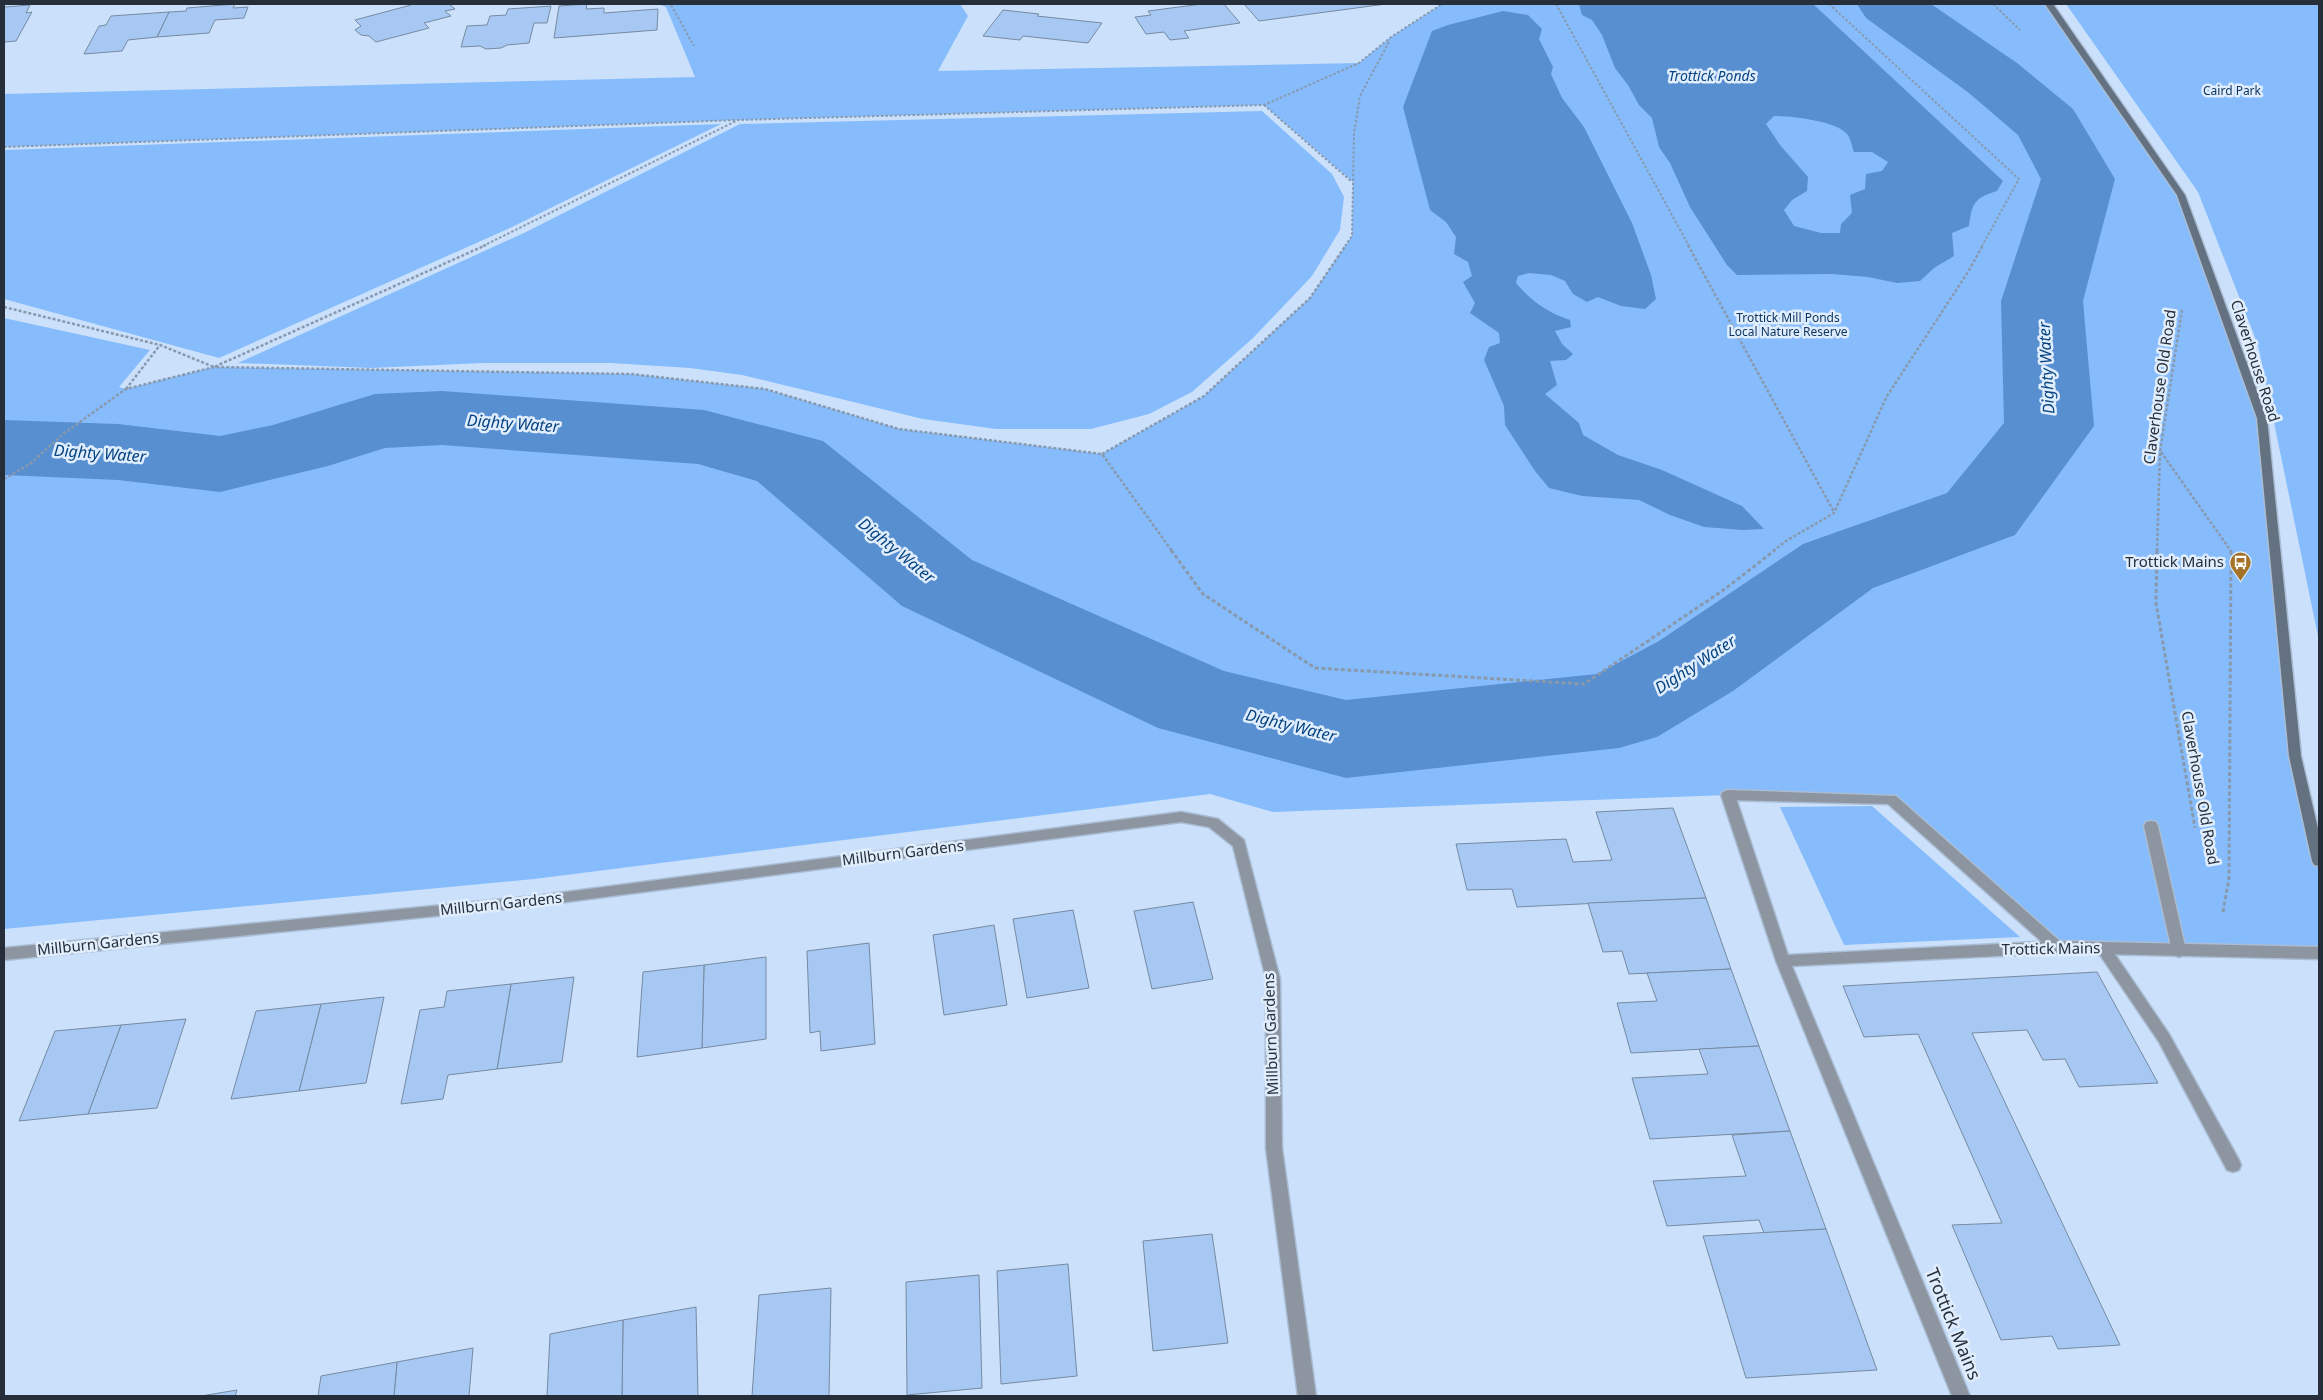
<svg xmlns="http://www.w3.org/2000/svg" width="2323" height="1400" font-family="'Noto Sans',sans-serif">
  <rect width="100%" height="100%" fill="#cbe1fb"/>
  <!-- green -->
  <g fill="#86bcfc">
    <path d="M658,4h302l8,12 -30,55 421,-8 32,-26 51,-33h607l132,191 81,223 33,338 24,105v92l-262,-6 -166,-148 -163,-4 -455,17 -63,-18 -676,85 -530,50v-611l146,32 -31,37 7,2 88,-22 417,7 134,15 134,40 203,25 102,-58 106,-98 42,-62 1,-54 -89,-77 -526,15 -734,27v-53l691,-17 -29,-70z"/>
    <path d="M2066,4h253v637l-61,-296 -60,-153z"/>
    <path d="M1262,111l70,63 12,23 -4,33 -28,46 -59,62 -61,54 -43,22 -58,15h-95l-73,-10 -181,-44 -52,-7 -79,-5h-127l-113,5 -133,-5 286,-130 216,-109z"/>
    <path d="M721,124l-209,103 -293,131 -215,-59v-149z"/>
    <path d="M1872,806l148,131 -176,8 -64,-138z"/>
  </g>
  <!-- water -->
  <g fill="#578fd1" fill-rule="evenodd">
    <path d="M1579,4h234l190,177 -6,10c-22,7 -25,11 -28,35l-17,7 2,23 -20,12 -14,13 -23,2 -29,-6 -36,-3 -95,1 -10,-10 -37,-58 -20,-44 -11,-16 -7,-29 -13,-13 -11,-20 -13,-17 -13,-33 -10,-15 -10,-5zM1774,116c17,0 62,5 73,18 4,5 5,13 7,18h18l16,10 -6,9 -16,3 -1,15 -15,6 2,18 -11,11 -1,9h-19l-27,-7 -10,-16 8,-10 15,-9 1,-14 -28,-32 -14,-21z"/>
    <path d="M1503,11l25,4 14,14 -3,10 14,28 -2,7 11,24 22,29 48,96 19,52 5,24 -11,10 -24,-3 -23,-9 -11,5 -14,-8 -8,-13 -14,-6 -22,-2 -11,3 -2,7c15,18 32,30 54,37l1,7 -16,4 7,13 11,10 -7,6 -16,1 7,24 -12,9 34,29 4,12 35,20 44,15 80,36 22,23 -22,1 -38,-3 -34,-12 -31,-15 -57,-4 -33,-8 -14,-17 -30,-46 -1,-19 -20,-46 5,-13 11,-4 -1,-10 -29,-20 5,-10 -12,-21 9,-6 -4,-14 -14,-8 2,-17 -10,-15 -16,-12 -27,-103 29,-76 16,-6z"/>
  </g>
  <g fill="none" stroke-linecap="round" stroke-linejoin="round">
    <!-- river -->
    <path fill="#578fd1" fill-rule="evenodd" d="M1857,4h74l86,59 56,46 42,70 -32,122 11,125 -79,109 -142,53 -140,103 -76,46 -38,11 -273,30 -188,-50 -256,-122 -145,-125 -59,-17 -256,-19 -57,3 -57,18 -108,26 -102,-12 -114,-5v-55l114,4 102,12 53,-11 102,-31 67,-3 262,19 119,31 149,119 252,111 122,29 251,-26 62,-33 144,-97 144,-51 57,-70 -3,-122 40,-122 -23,-44 -49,-42 -103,-75z"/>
  </g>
  <!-- building -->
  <g fill="#a6c8f2" stroke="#768aa2">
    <path d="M235,4l-2,4 15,-1 -4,11 -29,2 -6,13 -52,4 12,-25 17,-1 1,-3z"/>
    <path d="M410,4h39l6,5 -10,2 6,5 -27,7 5,5 -53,14 -7,-6 -8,-1 -6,-5 6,-4 -6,-6 56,-15z"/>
    <path d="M587,4l-1,5 18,-1v5l54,-4 -1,21 -103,8 5,-32z"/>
    <path d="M1202,4h22l16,19 -56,8 5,7 -19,2 -6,-8 -18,2 -11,-17 16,-2 -3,-4z"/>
    <path d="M1244,4h142l-127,17z"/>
    <path d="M30,5l-4,8 6,-1 -16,29 -12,1v-35z"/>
    <path d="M551,6l-4,17h-13l-5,20 -22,2 -6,3 -15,1 -6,-3 -19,1 6,-21 20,-1 3,-9 16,-1 2,-6z"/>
    <path d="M1003,10l36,4 -2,2 65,7 -14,20 -65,-7 -3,4 -37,-4z"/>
    <path d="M169,12l-12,25 -29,3 -6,11 -38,3 15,-28 7,-1 5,-9z"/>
    <path d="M1673,808l33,90 -189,9 -5,-18 -45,1 -11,-46 110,-5 7,23 39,-2 -16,-48z"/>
    <path d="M1706,898l25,71 -102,5 -7,-23 -19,1 -15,-49z"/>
    <path d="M1193,902l20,77 -61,10 -18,-78z"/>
    <path d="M1073,910l16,78 -62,10 -14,-79z"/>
    <path d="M994,925l13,80 -63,10 -11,-80z"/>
    <path d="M869,943l6,101 -54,7 -1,-20 -10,2 -3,-82z"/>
    <path d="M766,957v82l-64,9 2,-83z"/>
    <path d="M704,965l-2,83 -65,9 6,-85z"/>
    <path d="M1731,969l28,77 -128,7 -14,-50 40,-2 -10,-28z"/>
    <path d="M2097,972l61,111 -79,4 -14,-28 -22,1 -16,-30 -55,3 148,312 -62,4 -6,-13 -51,4 -49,-115 50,-2 -84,-189 -54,3 -21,-51z"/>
    <path d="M574,977l-12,85 -65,7 14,-85z"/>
    <path d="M511,984l-14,85 -49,6 -5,24 -42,5 19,-94 24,-3 3,-16z"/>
    <path d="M384,997l-18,86 -67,8 22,-87z"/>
    <path d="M321,1004l-22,87 -68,8 25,-88z"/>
    <path d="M186,1019l-29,89 -69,6 33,-89z"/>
    <path d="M121,1025l-33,89 -69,7 36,-90z"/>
    <path d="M1759,1046l31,85 -140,8 -18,-61 76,-4 -9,-25z"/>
    <path d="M1790,1131l36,98 -62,4 -5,-13 -92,6 -14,-45 93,-5 -14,-41z"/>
    <path d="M1826,1229l51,141 -131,8 -43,-142z"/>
    <path d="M1212,1234l16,109 -75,8 -10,-110z"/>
    <path d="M1068,1264l9,112 -76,8 -4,-113z"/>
    <path d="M979,1275l3,113 -75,7 -1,-113z"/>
    <path d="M831,1288l-2,108h-77l7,-101z"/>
    <path d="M696,1307l2,89h-76l1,-76z"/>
    <path d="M623,1320l-1,76h-75l3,-62z"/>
    <path d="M473,1348l-4,48h-75l3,-34z"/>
    <path d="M397,1362l-3,34h-76l3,-20z"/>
    <path d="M237,1390l-2,6h-34z"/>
  </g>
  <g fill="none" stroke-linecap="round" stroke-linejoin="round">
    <defs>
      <g id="lane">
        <path d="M1728,790l168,6 166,147 2,4 -2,4 -5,2 -5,-2 -164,-147 -160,-4 -5,-2 -2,-3 2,-3z"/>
        <path d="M2151,821l5,1 2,4 28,125 -2,4 -5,2 -5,-2 -2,-4 -28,-125 2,-4z"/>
        <path d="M2103,942l5,2 61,90 70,126 2,5 -2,5 -6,2 -6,-2 -68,-128 -61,-90 -2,-4 2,-4z"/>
      </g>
      <g id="street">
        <path d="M1728,790l5,2 2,3 53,160 269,-14 262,6v12l-262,-6 -265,13 178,430h-18l-176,-435 -55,-166 2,-3z"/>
        <path d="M1181,812l37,7 26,21 36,139 2,169 34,248h-18l-32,-248v-169l-33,-133 -24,-19 -28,-5 -646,84 -531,54v-12l531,-52z"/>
      </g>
      <path id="secondary" d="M2045,4h8l132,191 82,223 34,338 18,77v33l-5,-1 -2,-4 -23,-105 -32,-338 -80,-223z"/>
    </defs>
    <!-- lane casing -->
    <use href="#lane" stroke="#aabdd4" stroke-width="3"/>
    <!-- street casing -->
    <use href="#street" stroke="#aabdd4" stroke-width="3"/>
    <!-- secondary casing -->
    <use href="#secondary" stroke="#aabdd4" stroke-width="3"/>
    <!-- path-far2 -->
    <g stroke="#8899ad" stroke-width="2" stroke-dasharray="2.5 2" stroke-linecap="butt">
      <path d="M667,4l4,1 23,41"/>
      <path d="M1556,4l133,242"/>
      <path d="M1829,4l190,175 -37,67"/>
      <path d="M1993,4l27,26"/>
      <path d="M1264,105l88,77"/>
      <path d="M4,147l734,-27 526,-15 95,-42 32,-26 51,-33"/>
      <path d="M483,246l253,-125"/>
      <path d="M1345,246l7,-10 2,-103 6,-37 30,-56"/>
    </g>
    <!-- path-far1 -->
    <g stroke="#8899ad" stroke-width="2.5" stroke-dasharray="3 2" stroke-linecap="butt">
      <path d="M1688,245l146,267"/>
      <path d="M4,307l156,38 54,22 272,-122"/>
      <path d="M126,389l34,-44"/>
      <path d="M2161,452l70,99"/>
      <path d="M1102,454l102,-58 106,-98 36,-53"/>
      <path d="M4,479l26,-15 33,-30 63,-45 88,-22 417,7 134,15 134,40 203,25 70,97"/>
      <path d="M1773,551l13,-10 48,-28 53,-117 81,-124 15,-27"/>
      <path d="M2157,551l3,-100 22,-141"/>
    </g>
    <!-- path -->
    <g stroke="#8899ad" stroke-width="3" stroke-dasharray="4 2.5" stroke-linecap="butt">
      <path d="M1171,550l32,44 112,74 269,16 141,-95 50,-39"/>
      <path d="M2157,550l-1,53 39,225"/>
      <path d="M2223,912l6,-34 2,-328"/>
    </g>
    <!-- lane -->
    <use href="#lane" fill="#8c95a0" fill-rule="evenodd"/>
    <!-- street -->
    <use href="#street" fill="#8c95a0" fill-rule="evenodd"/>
    <!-- secondary -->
    <use href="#secondary" fill="#647181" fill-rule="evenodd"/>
  </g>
  <!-- icons -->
  <defs>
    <symbol id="bus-pin" viewBox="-11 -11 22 30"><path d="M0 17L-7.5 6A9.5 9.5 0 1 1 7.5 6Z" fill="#a47328" stroke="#e0edfd"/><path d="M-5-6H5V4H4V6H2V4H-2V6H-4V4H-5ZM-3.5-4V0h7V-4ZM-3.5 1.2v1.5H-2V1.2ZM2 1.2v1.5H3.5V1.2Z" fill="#fff"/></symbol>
  </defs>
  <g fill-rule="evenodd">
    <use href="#bus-pin" x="2228" y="550" width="25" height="34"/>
  </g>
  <g text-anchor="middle" stroke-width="5" stroke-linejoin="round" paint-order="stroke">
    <!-- far-park labels -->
    <g font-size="12" fill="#0b335e" stroke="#e0edfd">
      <text x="2232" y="95">Caird Park</text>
      <text x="1788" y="322">Trottick Mill Ponds<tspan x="1788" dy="14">Local Nature Reserve</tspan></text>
    </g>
    <!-- far-water labels -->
    <g font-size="14" font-style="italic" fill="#054380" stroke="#e0edfd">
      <text x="1712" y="81">Trottick Ponds</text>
    </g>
    <!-- street labels -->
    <g font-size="15" fill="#262e39" stroke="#e0edfd">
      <text transform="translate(2255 361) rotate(72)" y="5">Claverhouse Road</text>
      <text transform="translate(2160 387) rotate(-82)" y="5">Claverhouse Old Road</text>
      <text transform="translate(2200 788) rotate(80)" y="5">Claverhouse Old Road</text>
      <text transform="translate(903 853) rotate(-7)" y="5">Millburn Gardens</text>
      <text transform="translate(501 904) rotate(-6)" y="5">Millburn Gardens</text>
      <text transform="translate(98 944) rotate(-6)" y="5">Millburn Gardens</text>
      <text transform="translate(2051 949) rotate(-1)" y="5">Trottick Mains</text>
      <text transform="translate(1271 1034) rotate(-92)" y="5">Millburn Gardens</text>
    </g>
    <!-- poi labels -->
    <g font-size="15" fill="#262e39" stroke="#e0edfd" text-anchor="end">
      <text x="2224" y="567">Trottick Mains</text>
    </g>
    <!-- water labels -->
    <g font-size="16" font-style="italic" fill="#054380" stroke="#e0edfd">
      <text transform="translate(2046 368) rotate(-93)" y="6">Dighty Water</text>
      <text transform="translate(513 423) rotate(4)" y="6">Dighty Water</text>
      <text transform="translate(100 453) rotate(4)" y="6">Dighty Water</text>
      <text transform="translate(897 550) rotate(39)" y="6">Dighty Water</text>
      <text transform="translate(1695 664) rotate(-33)" y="6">Dighty Water</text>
      <text transform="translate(1291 725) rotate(14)" y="6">Dighty Water</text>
    </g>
    <!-- near-street labels -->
    <g font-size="18" fill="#262e39" stroke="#e0edfd">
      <text transform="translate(1953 1324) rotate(68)" y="6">Trottick Mains</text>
    </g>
  </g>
  <!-- border -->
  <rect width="2323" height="1400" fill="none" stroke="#262e39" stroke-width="10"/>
</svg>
